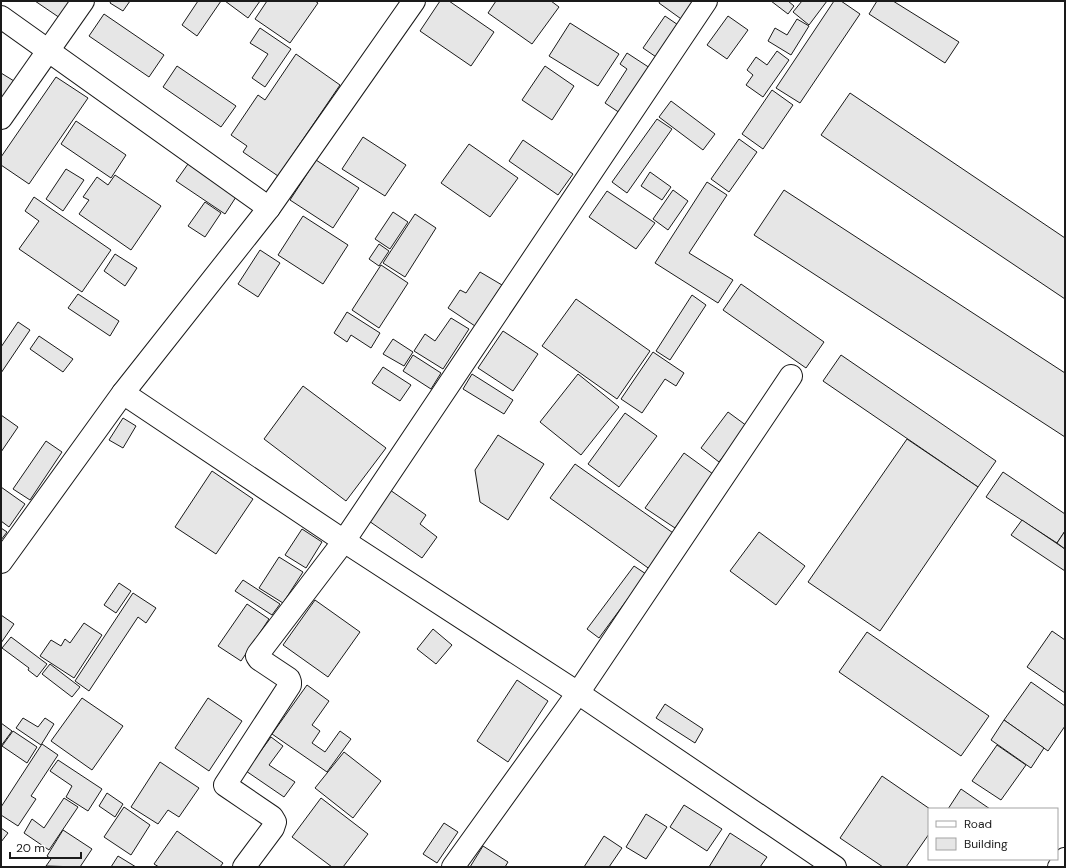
<svg xmlns="http://www.w3.org/2000/svg" width="1066" height="868" font-family="'DM Sans',sans-serif">
  <rect width="100%" height="100%" fill="#fff"/>
  <!-- building -->
  <g fill="#e6e6e6" stroke="#1a1a1a">
    <path d="M35,1h36l-11,17z"/>
    <path d="M111,1h19l-7,10 -13,-8z"/>
    <path d="M198,1h23l-24,35 -15,-11z"/>
    <path d="M225,1h35l-12,17z"/>
    <path d="M267,1h48l3,2 -28,40 -35,-24z"/>
    <path d="M440,1h9l45,31 -23,34 -51,-35z"/>
    <path d="M496,1h55l8,6 -27,37 -44,-31z"/>
    <path d="M660,1h38l-14,20 -25,-18z"/>
    <path d="M771,1h17l6,5 -6,8z"/>
    <path d="M802,1h25l-18,24 -16,-13z"/>
    <path d="M834,1h7l19,13 -60,89 -24,-15z"/>
    <path d="M877,1h16l66,41 -14,21 -76,-49z"/>
    <path d="M104,14l60,41 -15,22 -60,-41z"/>
    <path d="M665,16l19,13 -22,32 -19,-13z"/>
    <path d="M728,16l20,14 -21,29 -20,-14z"/>
    <path d="M797,19l12,7 -18,29 -23,-14 7,-13 12,7z"/>
    <path d="M570,23l49,31 -21,32 -49,-30z"/>
    <path d="M260,28l31,21 -26,38 -13,-9 16,-24 -18,-11z"/>
    <path d="M777,51l12,9 -26,37 -17,-12 7,-10 -6,-5 9,-13 11,8z"/>
    <path d="M627,53l23,15 -30,45 -15,-10 22,-34 -7,-5z"/>
    <path d="M296,54l44,31 -62,91 -35,-24 4,-6 -16,-11 27,-40 7,5z"/>
    <path d="M177,66l59,40 -15,21 -58,-40z"/>
    <path d="M545,66l29,20 -22,34 -30,-20z"/>
    <path d="M1,73l13,8 -13,19z"/>
    <path d="M56,77l32,21 -59,86 -28,-19v-8z"/>
    <path d="M772,90l21,15 -30,44 -21,-15z"/>
    <path d="M850,93l215,145v61l-244,-164z"/>
    <path d="M671,101l44,33 -12,16 -44,-33z"/>
    <path d="M657,119l15,10 -45,64 -15,-11z"/>
    <path d="M76,121l50,34 -15,23 -50,-34z"/>
    <path d="M363,137l43,28 -21,31 -43,-27z"/>
    <path d="M739,139l18,13 -28,40 -18,-13z"/>
    <path d="M523,140l50,34 -15,21 -49,-34z"/>
    <path d="M469,144l49,34 -28,39 -49,-34z"/>
    <path d="M316,160l43,28 -26,40 -43,-28z"/>
    <path d="M188,164l48,33 -11,17 -49,-33z"/>
    <path d="M66,169l18,11 -21,31 -17,-12z"/>
    <path d="M650,172l21,15 -9,13 -21,-14z"/>
    <path d="M115,175l46,31 -30,44 -52,-36 10,-14 -6,-3 14,-20 11,8z"/>
    <path d="M707,182l20,13 -38,58 44,27 -15,23 -63,-40z"/>
    <path d="M673,190l15,11 -20,29 -15,-11z"/>
    <path d="M784,190l281,183v64l-311,-202z"/>
    <path d="M607,191l48,32 -19,26 -47,-32z"/>
    <path d="M34,197l77,53 -29,42 -63,-43 20,-28 -14,-10z"/>
    <path d="M205,202l16,11 -16,24 -17,-11z"/>
    <path d="M393,212l15,10 -18,27 -15,-10z"/>
    <path d="M415,214l21,14 -31,49 -22,-14z"/>
    <path d="M303,216l45,29 -25,39 -45,-29z"/>
    <path d="M379,244l10,7 -10,15 -10,-7z"/>
    <path d="M260,250l20,13 -22,34 -20,-13z"/>
    <path d="M115,254l22,14 -12,18 -21,-15z"/>
    <path d="M381,265l27,18 -29,45 -27,-18z"/>
    <path d="M480,272l22,13 -27,41 -27,-18 12,-18 6,3z"/>
    <path d="M741,284l83,58 -18,26 -83,-58z"/>
    <path d="M78,294l41,27 -9,15 -42,-28z"/>
    <path d="M692,295l14,10 -36,55 -14,-9z"/>
    <path d="M576,299l74,52 -33,48 -75,-53z"/>
    <path d="M347,312l33,21 -9,15 -20,-13 -4,7 -13,-9z"/>
    <path d="M451,318l18,11 -26,40 -29,-18 11,-17 10,7z"/>
    <path d="M18,322l12,8 -29,43v-26z"/>
    <path d="M503,331l35,23 -25,37 -35,-23z"/>
    <path d="M39,336l34,23 -10,13 -33,-23z"/>
    <path d="M393,339l20,13 -9,14 -21,-12z"/>
    <path d="M653,352l31,21 -8,13 -11,-7 -23,34 -21,-14z"/>
    <path d="M413,355l28,18 -10,16 -28,-18z"/>
    <path d="M841,355l155,106 -18,26 -155,-106z"/>
    <path d="M383,367l28,18 -11,16 -28,-18z"/>
    <path d="M472,374l41,26 -9,14 -41,-25z"/>
    <path d="M578,374l41,33 -38,48 -41,-33z"/>
    <path d="M303,386l83,62 -40,53 -82,-62z"/>
    <path d="M728,412l19,14 -28,36 -18,-14z"/>
    <path d="M625,413l32,23 -38,51 -31,-23z"/>
    <path d="M1,415l17,12 -17,25z"/>
    <path d="M123,418l13,8 -13,22 -14,-8z"/>
    <path d="M498,435l46,29 -36,56 -28,-18 -5,-32z"/>
    <path d="M907,439l71,48 -98,144 -72,-49z"/>
    <path d="M46,441l16,11 -32,48 -17,-11z"/>
    <path d="M684,453l29,21 -38,54 -30,-20z"/>
    <path d="M575,464l101,71 -25,35 -101,-72z"/>
    <path d="M212,471l41,28 -37,55 -41,-27z"/>
    <path d="M1003,472l62,42v17l-8,12 -71,-46z"/>
    <path d="M1,487l24,17 -16,23 -8,-6z"/>
    <path d="M390,490l36,25 -6,9 17,13 -15,21 -53,-37z"/>
    <path d="M1022,520l43,29v22l-54,-36z"/>
    <path d="M1,528l6,4 -6,8z"/>
    <path d="M302,529l20,13 -16,26 -21,-13z"/>
    <path d="M1065,531v18l-8,-6z"/>
    <path d="M759,532l46,34 -29,39 -46,-34z"/>
    <path d="M279,557l24,15 -20,31 -24,-15z"/>
    <path d="M634,566l12,8 -47,64 -12,-9z"/>
    <path d="M243,580l37,24 -8,11 -37,-24z"/>
    <path d="M119,583l12,8 -15,22 -12,-8z"/>
    <path d="M133,593l23,15 -10,15 -8,-6 -49,74 -14,-10z"/>
    <path d="M315,600l45,32 -32,45 -45,-32z"/>
    <path d="M247,604l22,15 -28,42 -23,-15z"/>
    <path d="M1,615l13,9 -13,19z"/>
    <path d="M84,623l18,12 -28,43 -34,-22 11,-16 10,6 4,-7 5,4z"/>
    <path d="M433,629l19,16 -16,19 -19,-15z"/>
    <path d="M1052,631l13,9v53l-38,-26z"/>
    <path d="M867,632l122,84 -28,40 -122,-84z"/>
    <path d="M11,637l36,27 -10,13 -9,-7 1,-2 -27,-20z"/>
    <path d="M50,664l30,23 -8,10 -30,-23z"/>
    <path d="M517,680l31,21 -40,61 -31,-21z"/>
    <path d="M1031,682l34,24v20l-17,25 -44,-31z"/>
    <path d="M307,685l22,16 -17,24 8,6 -8,12 13,9 15,-21 11,8 -24,33 -55,-38z"/>
    <path d="M82,698l41,28 -31,44 -41,-29z"/>
    <path d="M208,698l34,23 -33,50 -34,-23z"/>
    <path d="M665,704l38,25 -8,14 -39,-25z"/>
    <path d="M23,718l15,9 7,-9 9,6 -13,21 -25,-17z"/>
    <path d="M1004,720l40,28 -13,20 -40,-28z"/>
    <path d="M1,723l11,8 -11,15z"/>
    <path d="M13,731l24,16 -10,16 -25,-17z"/>
    <path d="M271,737l12,9 -14,19 26,17 -11,15 -38,-26z"/>
    <path d="M42,744l16,11 -27,41 5,3 -18,27 -17,-11v-8z"/>
    <path d="M997,745l29,20 -25,35 -29,-19z"/>
    <path d="M344,752l37,29 -28,37 -38,-30z"/>
    <path d="M58,760l44,29 -14,22 -22,-14 6,-11 -22,-15z"/>
    <path d="M160,762l39,26 -20,29 -11,-7 -10,14 -27,-17z"/>
    <path d="M882,776l48,33 -1,25 -23,33h-23l-43,-29z"/>
    <path d="M961,789l29,20h-42z"/>
    <path d="M107,793l16,11 -8,13 -16,-11z"/>
    <path d="M64,798l14,9 -29,43 -25,-17 8,-14 12,9z"/>
    <path d="M321,798l47,36 -25,33h-11l-40,-30z"/>
    <path d="M684,805l38,24 -15,22 -37,-24z"/>
    <path d="M124,807l26,18 -19,30 -27,-18z"/>
    <path d="M646,814l21,13 -21,32 -20,-12z"/>
    <path d="M444,823l14,9 -21,31 -14,-9z"/>
    <path d="M1,828l7,5 -7,9z"/>
    <path d="M63,830l29,19 -12,18 -34,-1 5,-7 -4,-3z"/>
    <path d="M177,831l46,32 -3,4h-61l-5,-3z"/>
    <path d="M730,833l37,24 -7,10h-51z"/>
    <path d="M604,836l18,12 -13,19h-25z"/>
    <path d="M483,846l25,16 -3,5h-35z"/>
    <path d="M118,856l18,11h-25z"/>
  </g>
  <g fill="none" stroke-linecap="round" stroke-linejoin="round">
    <defs>
      <g id="minor">
        <path d="M1,17l268,191"/>
        <path d="M1,118l82,-117"/>
        <path d="M123,393l221,148 234,152 257,174"/>
        <path d="M1,562l122,-169 146,-185 145,-207"/>
        <path d="M244,867l29,-39 2,-6 -3,-5 -47,-32 65,-100v-3l-1,-3 -30,-20 -2,-3 1,-2 86,-113 362,-540"/>
        <path d="M453,867l125,-174 213,-317"/>
      </g>
      <path id="highway" d="M1059,867l6,-8"/>
    </defs>
    <!-- minor casing -->
    <use href="#minor" stroke="#1a1a1a" stroke-width="24"/>
    <!-- highway casing -->
    <use href="#highway" stroke="#1a1a1a" stroke-width="24"/>
    <!-- minor -->
    <use href="#minor" stroke="#fff" stroke-width="22"/>
    <!-- highway -->
    <use href="#highway" stroke="#fff" stroke-width="22"/>
  </g>
  <!-- border -->
  <rect width="1066" height="868" fill="none" stroke="#1a1a1a" stroke-width="4"/>
  <!-- legend -->
  <rect x="928" y="808" width="130" height="52" fill="#ffffff" stroke="#a3a3a3"/>
  <rect x="936" y="821" width="20" height="6" fill="#ffffff" stroke="#a3a3a3"/>
  <text x="964" y="828" font-size="12" fill="#1a1a1a">Road</text>
  <rect x="936" y="838" width="20" height="12" fill="#e6e6e6" stroke="#a3a3a3"/>
  <text x="964" y="848" font-size="12" fill="#1a1a1a">Building</text>
  <!-- scale -->
  <path d="M10 852v6h71v-6" fill="none" stroke="#1a1a1a" stroke-width="2"/>
  <text x="16" y="852" font-size="12" fill="#1a1a1a" stroke="#ffffff" stroke-width="3" paint-order="stroke">20 m</text>
</svg>
